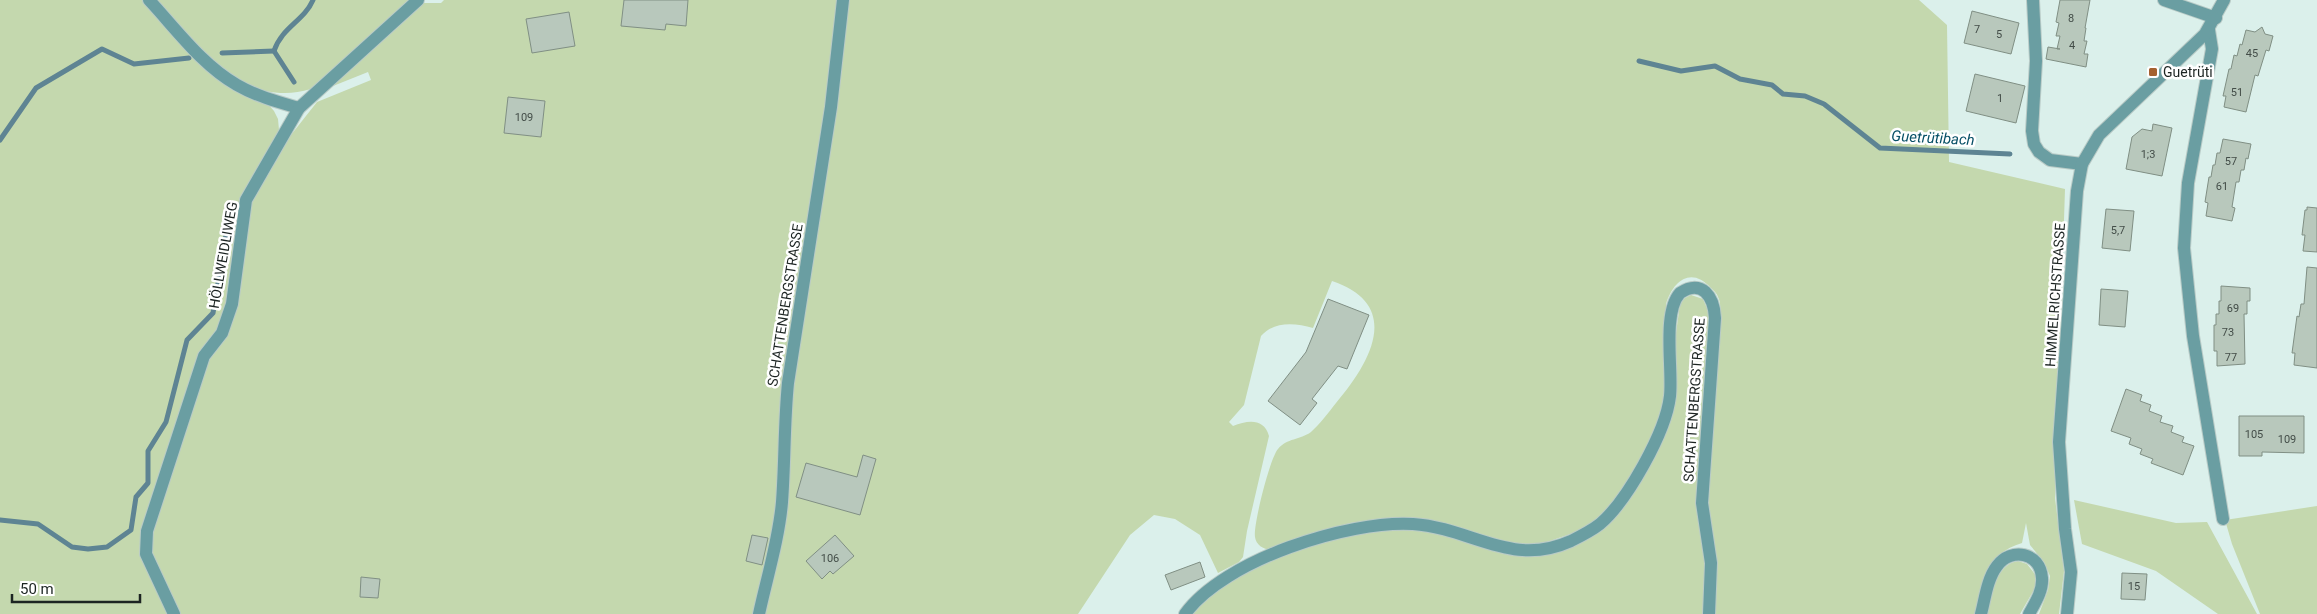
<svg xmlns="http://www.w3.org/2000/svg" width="2317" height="614" font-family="Roboto,sans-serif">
  <rect width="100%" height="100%" fill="#dbf0eb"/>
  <!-- green -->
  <g fill="#c4d8ae">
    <path d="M0,0h412l-101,89c-17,5 -29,5 -47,2l3,12 7,8 4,8 1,11 -3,9 11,1 30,-38 54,-22 -3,-8 -40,16 95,-85h18l3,-3h1475l28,25 2,137 116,27 -10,309 9,73 -5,43h-20l9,-24 2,-14 -6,-14 -14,-17 -4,-22 -4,20c-36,11 -39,38 -46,71h-262l-7,-118 14,-180c-1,-6 0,-14 -3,-19 -1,-4 -5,-7 -7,-9 -20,-22 -38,-7 -45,16v91l-11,36 -26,50 -25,33 -25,17 -38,13 -20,1 -22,-3 -37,-14 -28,-7 -49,-2 -35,4 -79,27c-8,-1 -15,-5 -16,-13 -2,-12 15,-79 23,-88 9,-11 22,-9 33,-17 9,-8 17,-19 25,-29 35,-41 67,-98 -4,-122l-19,47c-18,-5 -39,-7 -52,8l-17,69 -15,17 4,4c15,-6 31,-8 36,10l-22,95 -4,26 -4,5 -21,11 -18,-38 -25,-16 -21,-4 -24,20 -52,79h-1078z"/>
    <path d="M1691,295l12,4 6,14 -4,301h-514l29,-27 58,-30 50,-18 60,-10h35l20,3 71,24 36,-2 73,-48 53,-118v-55l4,-29 5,-6z"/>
    <path d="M2074,500l102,23 31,-1 50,92h-39l-62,-43 -74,-27z"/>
    <path d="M2317,506v108h-57l-28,-70 -7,-24z"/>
    <path d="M2018,561l9,3 10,13 -2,11 -15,26h-34c6,-20 9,-49 32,-53z"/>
  </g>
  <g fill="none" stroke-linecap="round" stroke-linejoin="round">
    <!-- stream -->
    <g stroke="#5e8493" stroke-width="5">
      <path d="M274,51c8,-24 30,-30 39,-51"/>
      <path d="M274,51l20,31"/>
      <path d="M222,53l52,-2"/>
      <path d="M1639,61l42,10 34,-5 25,13 32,6 11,9 22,2 19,8 56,44 130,6"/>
      <path d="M0,140l36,-52 66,-39 32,15 55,-6"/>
      <path d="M0,520l38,4 34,23 16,2 19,-2 24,-17 5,-33 12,-14v-32l18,-29 21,-82 26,-27 18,-109"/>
    </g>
  </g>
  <!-- building -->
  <g fill="#b8c8bc" stroke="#808f84">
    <path d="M624,0h64l-2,26 -20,-2 -1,6 -44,-4z"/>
    <path d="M2060,0h30l-5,28h1l-2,13h3l-3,13h4l-2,13 -40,-8 2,-12 12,2h-3l3,-13h-4l3,-13 -3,-1z"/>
    <path d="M1972,11l47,12 -8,31 -47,-11z"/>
    <path d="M569,12l6,34 -43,7 -6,-34z"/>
    <path d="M2262,27l3,7 8,2 -4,15 -3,-1 -8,26 -3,-1 -9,37 -22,-5 2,-11h-3l6,-27h2l3,-14 3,1 3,-12 2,1 4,-15 9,2z"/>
    <path d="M1975,74l50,12 -9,37 -50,-12z"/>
    <path d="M508,97l37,4 -4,36 -37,-4z"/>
    <path d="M2153,124l19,4 -10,48 -36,-7 6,-32 10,-8 10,2z"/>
    <path d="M2223,139l28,5 -3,15 -2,-1 -2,12h-3l-2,12h-3l-4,25 3,1 -3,13 -26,-5 2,-13 -3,-1 4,-25h2l2,-12h2l2,-12h3z"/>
    <path d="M2307,207l10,1v44l-14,-1 2,-16h-3l3,-25h2z"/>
    <path d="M2106,209l28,2 -4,40 -28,-3z"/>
    <path d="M2307,267l10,1v100l-23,-3 1,-12h-3l5,-37 2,1 2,-13h3z"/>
    <path d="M2221,286l29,2v13h-3v13h-3l1,50 -28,2v-15h-3v-26h2v-11h3v-13h2z"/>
    <path d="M2101,289l27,2 -3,36 -26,-2z"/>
    <path d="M1328,299l41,16 -22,54 -9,-3 -26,33 5,4 -17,22 -32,-24 38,-49z"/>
    <path d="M2126,389l16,6 -2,6 11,4 -2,6 13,5 -2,6 13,4 -2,6 13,5 -2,5 12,4 -11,29 -32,-12 2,-4 -13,-5 2,-5 -13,-5 2,-6 -20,-7z"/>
    <path d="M2239,416h65v37l-42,-1v4h-23z"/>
    <path d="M863,455l13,4 -16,56 -64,-18 10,-34 51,14z"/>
    <path d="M752,535l16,3 -6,27 -16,-4z"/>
    <path d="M835,535l19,21 -21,18 -3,-3 -8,8 -16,-18z"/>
    <path d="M1200,562l5,15 -34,13 -6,-15z"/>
    <path d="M2122,573l25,1 -2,26 -24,-1z"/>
    <path d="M361,577l19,2 -2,19 -18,-1z"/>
  </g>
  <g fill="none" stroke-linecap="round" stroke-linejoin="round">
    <defs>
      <g id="minor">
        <path d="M149,0c27,29 53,65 88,85 19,11 41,17 62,23"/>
        <path d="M2033,0l3,61 -4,70 2,13 5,8 11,8 32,4"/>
        <path d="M2164,0l52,18"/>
        <path d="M2209,30l3,19 -24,134 -4,65 9,88 30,183"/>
        <path d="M174,614l-28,-60 1,-23 57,-175 18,-23 10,-29 14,-104 53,-92 119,-108"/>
        <path d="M759,614c8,-37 20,-75 23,-112 3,-40 2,-79 6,-119l43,-276 12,-107"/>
        <path d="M1185,614c39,-54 163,-94 228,-90 59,4 98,44 158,17 10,-5 20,-10 29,-17 27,-23 66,-92 70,-128 3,-27 -8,-83 10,-103 22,-15 34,4 35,25l-13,185 9,60 -2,51"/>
        <path d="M1981,614c4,-15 6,-35 16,-48 14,-19 43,-14 45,12 1,13 -7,25 -13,36"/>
        <path d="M2067,614l4,-42 -6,-43 -6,-87 18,-251 5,-27 17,-29 106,-101 19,-34"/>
      </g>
    </defs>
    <!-- minor casing -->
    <use href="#minor" stroke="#b9cbc7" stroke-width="14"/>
    <!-- minor -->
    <use href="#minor" stroke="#6a9ea2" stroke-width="12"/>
  </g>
  <!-- markers -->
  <rect fill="#a46130" stroke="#fff" stroke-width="2" x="2148" y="67" width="10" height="10" rx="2.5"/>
  <g text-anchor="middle" stroke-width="5" stroke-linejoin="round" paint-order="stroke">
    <!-- number labels -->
    <g font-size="11" fill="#434d48">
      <text x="2071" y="22">8</text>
      <text x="1977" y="33">7</text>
      <text x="1999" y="38">5</text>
      <text x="2072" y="49">4</text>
      <text x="2252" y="57">45</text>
      <text x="2237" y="96">51</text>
      <text x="2000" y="102">1</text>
      <text x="524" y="121">109</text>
      <text x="2148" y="158">1;3</text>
      <text x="2231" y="165">57</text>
      <text x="2222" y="190">61</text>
      <text x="2118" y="234">5,7</text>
      <text x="2233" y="312">69</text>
      <text x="2228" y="336">73</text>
      <text x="2231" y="361">77</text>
      <text x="2254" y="438">105</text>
      <text x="2287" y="443">109</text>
      <text x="830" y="562">106</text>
      <text x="2134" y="590">15</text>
    </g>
    <!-- poi labels -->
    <g font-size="14" fill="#1c2422" stroke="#fff" text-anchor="start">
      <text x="2163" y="77">Guetrüti</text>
    </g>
    <!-- street labels -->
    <g font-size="14" fill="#1c2422" stroke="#fff">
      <text transform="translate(223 255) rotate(-80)" y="5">HÖLLWEIDLIWEG</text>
      <text transform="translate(2055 295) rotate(-86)" y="5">HIMMELRICHSTRASSE</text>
      <text transform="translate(785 305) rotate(-81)" y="5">SCHATTENBERGSTRASSE</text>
      <text transform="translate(1694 400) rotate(-86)" y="5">SCHATTENBERGSTRASSE</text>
    </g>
    <!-- water labels -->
    <g font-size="15" font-style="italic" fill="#064f66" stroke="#fff">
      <text transform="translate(1933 138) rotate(3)" y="5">Guetrütibach</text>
    </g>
  </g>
  <!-- scale -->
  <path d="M12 594v8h128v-8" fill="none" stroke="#1c2422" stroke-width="2.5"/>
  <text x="20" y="594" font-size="15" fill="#1c2422" stroke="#ffffff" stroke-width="4" paint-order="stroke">50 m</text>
</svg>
